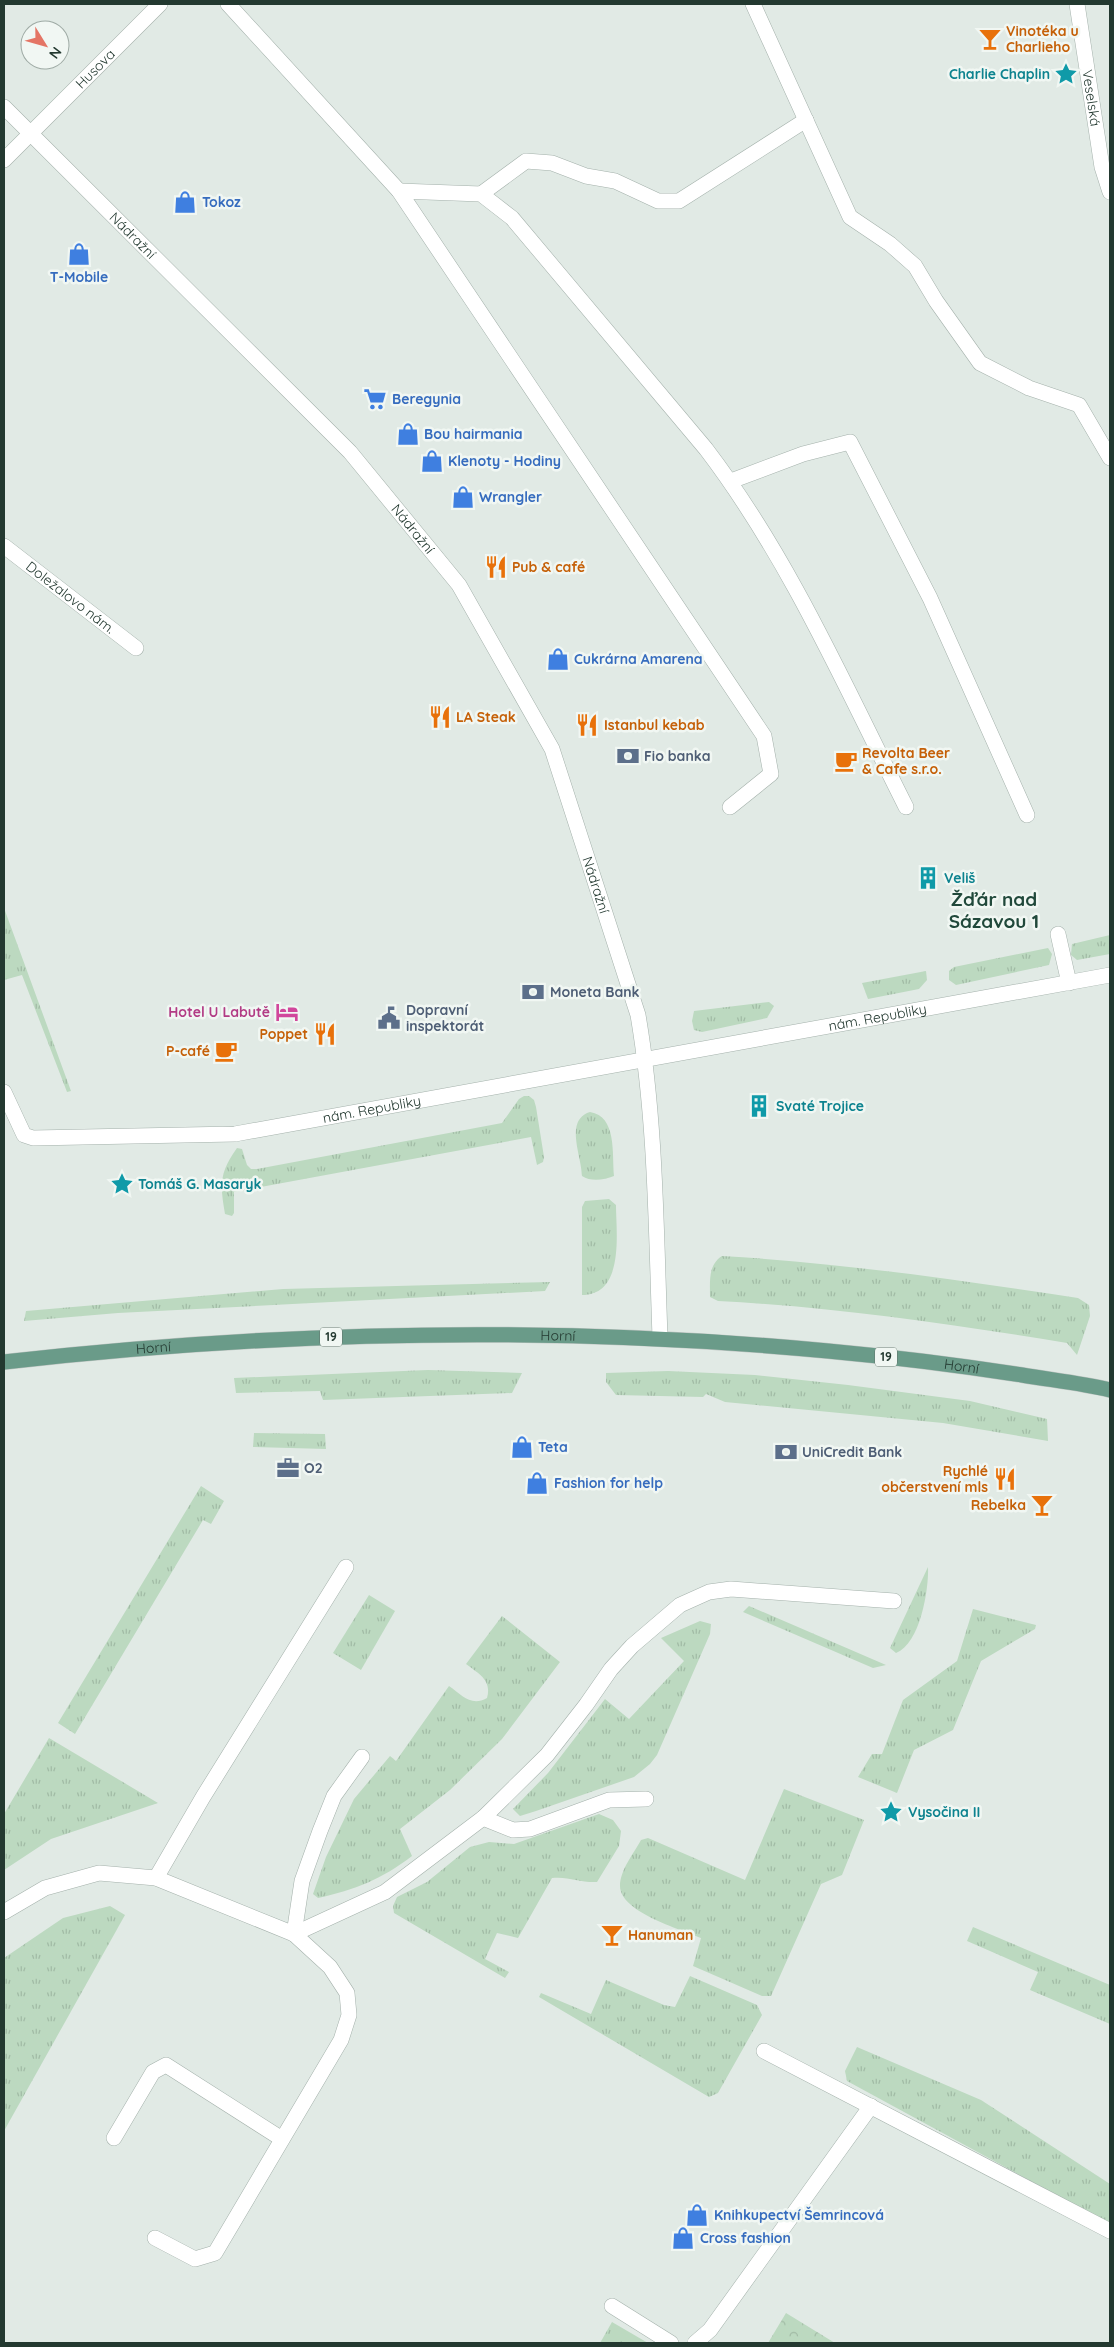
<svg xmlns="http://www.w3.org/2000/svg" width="1114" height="2347" font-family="Quicksand,sans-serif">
  <defs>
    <pattern id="grass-tufts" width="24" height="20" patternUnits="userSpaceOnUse" patternTransform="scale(1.25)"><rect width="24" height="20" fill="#bcd9c0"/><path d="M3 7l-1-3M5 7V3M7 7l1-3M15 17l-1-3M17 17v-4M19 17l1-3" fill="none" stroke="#a1bba5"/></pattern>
    <pattern id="park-crowns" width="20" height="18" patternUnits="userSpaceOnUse" patternTransform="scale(1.25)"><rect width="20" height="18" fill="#bcd9c0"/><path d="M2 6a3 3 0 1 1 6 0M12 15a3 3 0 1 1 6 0" fill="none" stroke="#a1bba5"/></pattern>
  </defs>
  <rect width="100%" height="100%" fill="#e1eae5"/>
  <!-- grass -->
  <g fill="url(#grass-tufts)">
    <path d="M4,908l67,183 -4,1 -45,-117 -18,5z"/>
    <path d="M1110,935v19l-33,6 -6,-5 1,-11z"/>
    <path d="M1048,948l4,6 -3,11 -93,20 -7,-5v-9l5,-4z"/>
    <path d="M926,971l1,9 -8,9 -51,10 -6,-16z"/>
    <path d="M769,1002l5,4 -7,12 -65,14 -8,-2 -2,-9 2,-10z"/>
    <path d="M524,1096h5l5,4 2,7 8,50 -1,5 -6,3 -6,-28 -297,55v21l-2,3 -7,-2c-5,-29 -6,-41 12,-66l5,1 5,16 4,4h6l245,-46 17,-24z"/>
    <path d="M590,1112c27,4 22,42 24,64 -10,4 -23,6 -32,0 0,-20 -18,-56 8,-64z"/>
    <path d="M609,1199l7,6c0,27 9,90 -34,90v-88l3,-6z"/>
    <path d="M722,1256c120,7 238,24 356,42l11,7 1,11 -13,39 -10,-12c-116,-19 -232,-36 -349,-42l-8,-4c0,-16 -2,-32 12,-41z"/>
    <path d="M550,1282l-5,9 -427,22 -94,8 2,-10 257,-22z"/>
    <path d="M428,1370l94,3 -10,20 -189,7 -3,-9 -84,2 -2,-15z"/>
    <path d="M668,1371l87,4 93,10 122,16 77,18 1,22 -105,-18 -218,-21 -19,-8 -3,3 -87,-2 -10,-13v-9z"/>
    <path d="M254,1433l71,1 1,15 -73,-2z"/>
    <path d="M201,1486l23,15 -13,23 -8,-4 -128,214 -17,-11z"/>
    <path d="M928,1567c1,22 -8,77 -32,86l-6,-5z"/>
    <path d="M369,1595l26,16 -34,59 -28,-17z"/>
    <path d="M749,1606l137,59 -13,3 -130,-56z"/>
    <path d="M973,1609l63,16 -1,4 -54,32 -28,69 -39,20 -17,43 -39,-16 14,-23h10l21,-54 54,-39z"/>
    <path d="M502,1616l58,46 -58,77 -52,51 -50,39 12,27c-30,23 -57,34 -94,42l-5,-4 13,-37 28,-58 36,-43 6,5 53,-75c13,9 22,21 38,12 5,-18 -8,-24 -21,-34z"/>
    <path d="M700,1621l11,3 -1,10 -53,121 -7,9 -16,13 -98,34 -16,5 -7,-7 35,-36 57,-74 24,20 55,-58 -23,-23z"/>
    <path d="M49,1738l109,65 -107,36 -47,31v-56z"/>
    <path d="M784,1789l80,31 -22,55 -21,9 -50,112h-9l-69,-30 8,-28c-21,-9 -81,-26 -81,-52 0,-16 14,-33 21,-46l7,-2 97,42z"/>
    <path d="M599,1814l14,6 8,11 -2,15 -22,36c-16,1 -29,-6 -45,-4l-34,60 -21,-5 -12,26 24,13 -4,6 -111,-65 -1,-7 4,-9 30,-15 43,-35 19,-5 25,2z"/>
    <path d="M110,1906l15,9 -121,216v-173l59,-40z"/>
    <path d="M973,1927l137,58v39l-80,-34 8,-18 -71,-31z"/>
    <path d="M690,1976l67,29 5,10 -44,78 -9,4 -170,-100 2,-4 50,21 15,-34 58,25 11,2z"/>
    <path d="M857,2047l124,53 129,84v40l-263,-143 -2,-10z"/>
    <path d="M612,2322l36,21h-48z"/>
  </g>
  <!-- park -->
  <path fill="url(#park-crowns)" d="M786,2313l49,30h-67z"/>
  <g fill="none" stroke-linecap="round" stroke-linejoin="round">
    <defs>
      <g id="minor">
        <path d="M228,4l171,187 365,545 7,38 -41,33"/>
        <path d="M753,4l97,213 40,27 25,22 21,35 44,62 49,25 50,17 31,53"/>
        <path id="s1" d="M1077,4l25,163 8,25"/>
        <path id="s2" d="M4,107l346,345 109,133 93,164 86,266c18,106 18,215 22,322"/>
        <path id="s3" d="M4,160l156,-156"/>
        <path d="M399,191l82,3 31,24 194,231c83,109 139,237 200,358"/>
        <path d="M481,194l45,-33 26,2 34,13 29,5 43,20h21l127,-81"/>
        <path d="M731,481l72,-27 47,-12 80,156 97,217"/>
        <path id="s4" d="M4,546l132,102"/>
        <path d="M1058,934l11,49"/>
        <path id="s5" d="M4,1092l20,43 9,3 202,-4 875,-159"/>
        <path d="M483,1818l30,12 17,-1 79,-29 37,-1"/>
        <path d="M156,1878l47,-81 143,-230"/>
        <path d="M4,1912l41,-24 54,-15 57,5 138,56 36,33 17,26 2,22 -8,25 -126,213 -20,6 -40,-21"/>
        <path d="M294,1934l91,-42 98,-74 64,-63 39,-50 25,-36 21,-23 48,-41 29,-13 22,-3 163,12"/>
        <path d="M294,1934l8,-53 18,-50 14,-35 28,-39"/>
        <path d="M764,2051l346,180"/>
        <path d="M114,2138l39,-66 13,-7 116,74"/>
        <path d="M612,2306l59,37"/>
        <path d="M695,2343l15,-13 161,-224"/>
      </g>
      <g id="major">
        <path id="s6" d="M4,1362c274,-31 550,-37 824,-11 65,6 129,14 194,24 29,5 59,8 88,15"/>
      </g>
    </defs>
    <!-- minor casing -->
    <use href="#minor" stroke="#a4b1ab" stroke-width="16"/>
    <!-- major casing -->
    <use href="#major" stroke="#bdc4c1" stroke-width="16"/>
    <!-- minor -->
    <use href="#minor" stroke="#fff" stroke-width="15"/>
    <!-- major -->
    <use href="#major" stroke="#6a9b89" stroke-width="15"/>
  </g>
  <!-- icons -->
  <defs>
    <symbol id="bar-bare" viewBox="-9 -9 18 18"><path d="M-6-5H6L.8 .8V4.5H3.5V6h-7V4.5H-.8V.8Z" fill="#e8710a" stroke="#f1f7f3" stroke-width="2.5" paint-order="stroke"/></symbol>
    <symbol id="sight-bare" viewBox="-9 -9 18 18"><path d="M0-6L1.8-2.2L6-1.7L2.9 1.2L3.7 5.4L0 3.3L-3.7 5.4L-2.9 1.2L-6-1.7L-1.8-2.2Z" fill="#0f9aa8" stroke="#f1f7f3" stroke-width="2.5" paint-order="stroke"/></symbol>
    <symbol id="shop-bare" viewBox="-9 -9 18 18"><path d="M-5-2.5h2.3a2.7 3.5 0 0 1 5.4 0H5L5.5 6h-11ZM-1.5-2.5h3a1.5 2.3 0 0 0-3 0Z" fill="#3f7fe0" stroke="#f1f7f3" stroke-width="2.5" paint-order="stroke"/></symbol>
    <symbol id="supermarket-bare" viewBox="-9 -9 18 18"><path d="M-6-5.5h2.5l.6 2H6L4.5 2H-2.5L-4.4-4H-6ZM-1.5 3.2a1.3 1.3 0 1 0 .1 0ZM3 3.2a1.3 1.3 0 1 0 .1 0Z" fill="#3f7fe0" stroke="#f1f7f3" stroke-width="2.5" paint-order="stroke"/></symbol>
    <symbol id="restaurant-bare" viewBox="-9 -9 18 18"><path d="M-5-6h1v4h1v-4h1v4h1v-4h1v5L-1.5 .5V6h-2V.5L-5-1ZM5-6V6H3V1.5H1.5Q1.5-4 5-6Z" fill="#e8710a" stroke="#f1f7f3" stroke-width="2.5" paint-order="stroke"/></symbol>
    <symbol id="bank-bare" viewBox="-9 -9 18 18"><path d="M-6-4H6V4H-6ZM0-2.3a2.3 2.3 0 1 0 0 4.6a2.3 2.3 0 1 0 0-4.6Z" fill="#5c6f8a" stroke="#f1f7f3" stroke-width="2.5" paint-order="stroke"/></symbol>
    <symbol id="cafe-bare" viewBox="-9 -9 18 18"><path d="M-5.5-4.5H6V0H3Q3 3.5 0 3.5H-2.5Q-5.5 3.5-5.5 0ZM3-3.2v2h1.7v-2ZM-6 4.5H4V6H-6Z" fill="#e8710a" stroke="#f1f7f3" stroke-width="2.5" paint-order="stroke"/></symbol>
    <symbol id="building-bare" viewBox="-9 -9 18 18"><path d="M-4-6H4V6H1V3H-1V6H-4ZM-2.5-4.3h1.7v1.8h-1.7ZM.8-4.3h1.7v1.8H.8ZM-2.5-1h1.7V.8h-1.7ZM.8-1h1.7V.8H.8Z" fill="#0f9aa8" stroke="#f1f7f3" stroke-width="2.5" paint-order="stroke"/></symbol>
    <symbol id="hotel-bare" viewBox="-9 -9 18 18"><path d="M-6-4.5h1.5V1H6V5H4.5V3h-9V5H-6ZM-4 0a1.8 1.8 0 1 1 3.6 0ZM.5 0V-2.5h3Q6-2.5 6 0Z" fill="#d1479c" stroke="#f1f7f3" stroke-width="2.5" paint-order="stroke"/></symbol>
    <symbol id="civic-bare" viewBox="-9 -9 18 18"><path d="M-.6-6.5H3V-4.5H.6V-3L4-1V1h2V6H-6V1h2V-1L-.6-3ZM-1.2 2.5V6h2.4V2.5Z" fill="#5c6f8a" stroke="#f1f7f3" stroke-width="2.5" paint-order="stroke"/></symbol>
    <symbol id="office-bare" viewBox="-9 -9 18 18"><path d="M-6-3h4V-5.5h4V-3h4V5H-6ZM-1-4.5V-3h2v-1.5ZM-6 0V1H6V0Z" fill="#5c6f8a" stroke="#f1f7f3" stroke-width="2.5" paint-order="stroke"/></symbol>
  </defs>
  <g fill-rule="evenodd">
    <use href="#bar-bare" x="974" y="23" width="32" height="32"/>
    <use href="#sight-bare" x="1050" y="58" width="32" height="32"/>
    <use href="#shop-bare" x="169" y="186" width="32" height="32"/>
    <use href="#shop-bare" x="63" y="238" width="32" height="32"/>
    <use href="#supermarket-bare" x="359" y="383" width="32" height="32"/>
    <use href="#shop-bare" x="392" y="418" width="32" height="32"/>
    <use href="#shop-bare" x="416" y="445" width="32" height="32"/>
    <use href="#shop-bare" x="447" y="481" width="32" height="32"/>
    <use href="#restaurant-bare" x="480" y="551" width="32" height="32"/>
    <use href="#shop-bare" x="542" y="643" width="32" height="32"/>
    <use href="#restaurant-bare" x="424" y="701" width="32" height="32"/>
    <use href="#restaurant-bare" x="571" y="709" width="32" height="32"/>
    <use href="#bank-bare" x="612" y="740" width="32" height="32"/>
    <use href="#cafe-bare" x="830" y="745" width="32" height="32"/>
    <use href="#building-bare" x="912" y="862" width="32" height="32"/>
    <use href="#bank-bare" x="517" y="976" width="32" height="32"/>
    <use href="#hotel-bare" x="271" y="996" width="32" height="32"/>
    <use href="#civic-bare" x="373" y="1002" width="32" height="32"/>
    <use href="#restaurant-bare" x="309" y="1018" width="32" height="32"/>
    <use href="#cafe-bare" x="210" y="1035" width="32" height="32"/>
    <use href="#building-bare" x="743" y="1090" width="32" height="32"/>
    <use href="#sight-bare" x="106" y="1168" width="32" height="32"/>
    <use href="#shop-bare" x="506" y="1431" width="32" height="32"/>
    <use href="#bank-bare" x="770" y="1436" width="32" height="32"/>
    <use href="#office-bare" x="272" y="1452" width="32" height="32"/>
    <use href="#restaurant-bare" x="989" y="1463" width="32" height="32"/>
    <use href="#shop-bare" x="521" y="1467" width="32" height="32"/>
    <use href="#bar-bare" x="1026" y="1489" width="32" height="32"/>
    <use href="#sight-bare" x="875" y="1796" width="32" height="32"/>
    <use href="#bar-bare" x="596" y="1919" width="32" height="32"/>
    <use href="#shop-bare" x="681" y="2199" width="32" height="32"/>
    <use href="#shop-bare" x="667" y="2222" width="32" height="32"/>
  </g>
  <g text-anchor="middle" stroke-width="5" stroke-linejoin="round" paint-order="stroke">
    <!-- shield labels -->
    <g fill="#f1f7f3" stroke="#61726a" stroke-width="1">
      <rect x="320" y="1327.5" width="22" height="19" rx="4"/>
      <rect x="875" y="1347.5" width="22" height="19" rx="4"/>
    </g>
    <g font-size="12" font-weight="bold" fill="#233930">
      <text x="331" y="1341">19</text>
      <text x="886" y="1361">19</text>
    </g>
    <!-- food labels -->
    <g font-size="14" font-weight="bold" fill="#c56008" stroke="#f1f7f3" text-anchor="start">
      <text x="1006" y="36">Vinotéka u<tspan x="1006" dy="16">Charlieho</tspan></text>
      <text x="512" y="572">Pub &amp; café</text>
      <text x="456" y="722">LA Steak</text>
      <text x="604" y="730">Istanbul kebab</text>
      <text x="862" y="758">Revolta Beer<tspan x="862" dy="16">&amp; Cafe s.r.o.</tspan></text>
      <text x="308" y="1039" text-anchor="end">Poppet</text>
      <text x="210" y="1056" text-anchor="end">P-café</text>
      <text x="988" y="1476" text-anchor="end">Rychlé<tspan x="988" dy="16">občerstvení mls</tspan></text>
      <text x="1026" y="1510" text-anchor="end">Rebelka</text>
      <text x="628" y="1940">Hanuman</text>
    </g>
    <!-- street labels -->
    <g font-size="14" fill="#233930" stroke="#f1f7f3">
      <text dy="5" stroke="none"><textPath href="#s3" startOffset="129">Husova</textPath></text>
      <text dy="5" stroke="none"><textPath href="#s1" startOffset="95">Veselská</textPath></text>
      <text dy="5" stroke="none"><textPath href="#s2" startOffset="182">Nádražní</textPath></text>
      <text dy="5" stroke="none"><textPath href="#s2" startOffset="588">Nádražní</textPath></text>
      <text dy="5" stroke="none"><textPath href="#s4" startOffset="84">Doležalovo nám.</textPath></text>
      <text dy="5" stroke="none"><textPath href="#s2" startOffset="992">Nádražní</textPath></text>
      <text dy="5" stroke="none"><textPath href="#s5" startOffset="912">nám. Republiky</textPath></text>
      <text dy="5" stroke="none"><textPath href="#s5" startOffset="398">nám. Republiky</textPath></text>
      <text dy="5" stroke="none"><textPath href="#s6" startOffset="555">Horní</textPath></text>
      <text dy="5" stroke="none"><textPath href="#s6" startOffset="150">Horní</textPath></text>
      <text dy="5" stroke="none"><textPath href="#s6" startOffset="960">Horní</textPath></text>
    </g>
    <!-- culture labels -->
    <g font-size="14" font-weight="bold" fill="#0d838f" stroke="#f1f7f3" text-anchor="start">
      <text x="1050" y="79" text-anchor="end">Charlie Chaplin</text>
      <text x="944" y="883">Veliš</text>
      <text x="776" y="1111">Svaté Trojice</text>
      <text x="138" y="1189">Tomáš G. Masaryk</text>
      <text x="908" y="1817">Vysočina II</text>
    </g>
    <!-- shop labels -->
    <g font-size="14" font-weight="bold" fill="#366cbe" stroke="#f1f7f3" text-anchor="start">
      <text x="202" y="207">Tokoz</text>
      <text x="79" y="282" text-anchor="middle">T-Mobile</text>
      <text x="392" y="404">Beregynia</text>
      <text x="424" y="439">Bou hairmania</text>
      <text x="448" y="466">Klenoty - Hodiny</text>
      <text x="479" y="502">Wrangler</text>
      <text x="574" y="664">Cukrárna Amarena</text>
      <text x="538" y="1452">Teta</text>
      <text x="554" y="1488">Fashion for help</text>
      <text x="714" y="2220">Knihkupectví Šemrincová</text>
      <text x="700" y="2243">Cross fashion</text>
    </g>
    <!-- service labels -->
    <g font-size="14" font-weight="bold" fill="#4e5e75" stroke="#f1f7f3" text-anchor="start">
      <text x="644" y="761">Fio banka</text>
      <text x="550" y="997">Moneta Bank</text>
      <text x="406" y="1015">Dopravní<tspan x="406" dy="16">inspektorát</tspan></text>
      <text x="802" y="1457">UniCredit Bank</text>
      <text x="304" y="1473">O2</text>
    </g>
    <!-- hotel labels -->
    <g font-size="14" font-weight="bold" fill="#b23c85" stroke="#f1f7f3" text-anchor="end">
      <text x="270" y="1017">Hotel U Labutě</text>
    </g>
    <!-- district labels -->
    <g font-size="19" font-weight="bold" fill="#21493b" stroke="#f1f7f3">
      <text x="994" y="906">Žďár nad<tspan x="994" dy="22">Sázavou 1</tspan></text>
    </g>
  </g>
  <!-- border -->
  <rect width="1114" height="2347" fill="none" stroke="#233930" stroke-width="10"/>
  <!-- north arrow -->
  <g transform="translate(45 45) rotate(127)"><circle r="24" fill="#f1f7f3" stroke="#9faba5"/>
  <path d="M0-4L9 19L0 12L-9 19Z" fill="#e47565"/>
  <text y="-8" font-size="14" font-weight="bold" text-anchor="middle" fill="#233930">N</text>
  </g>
</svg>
